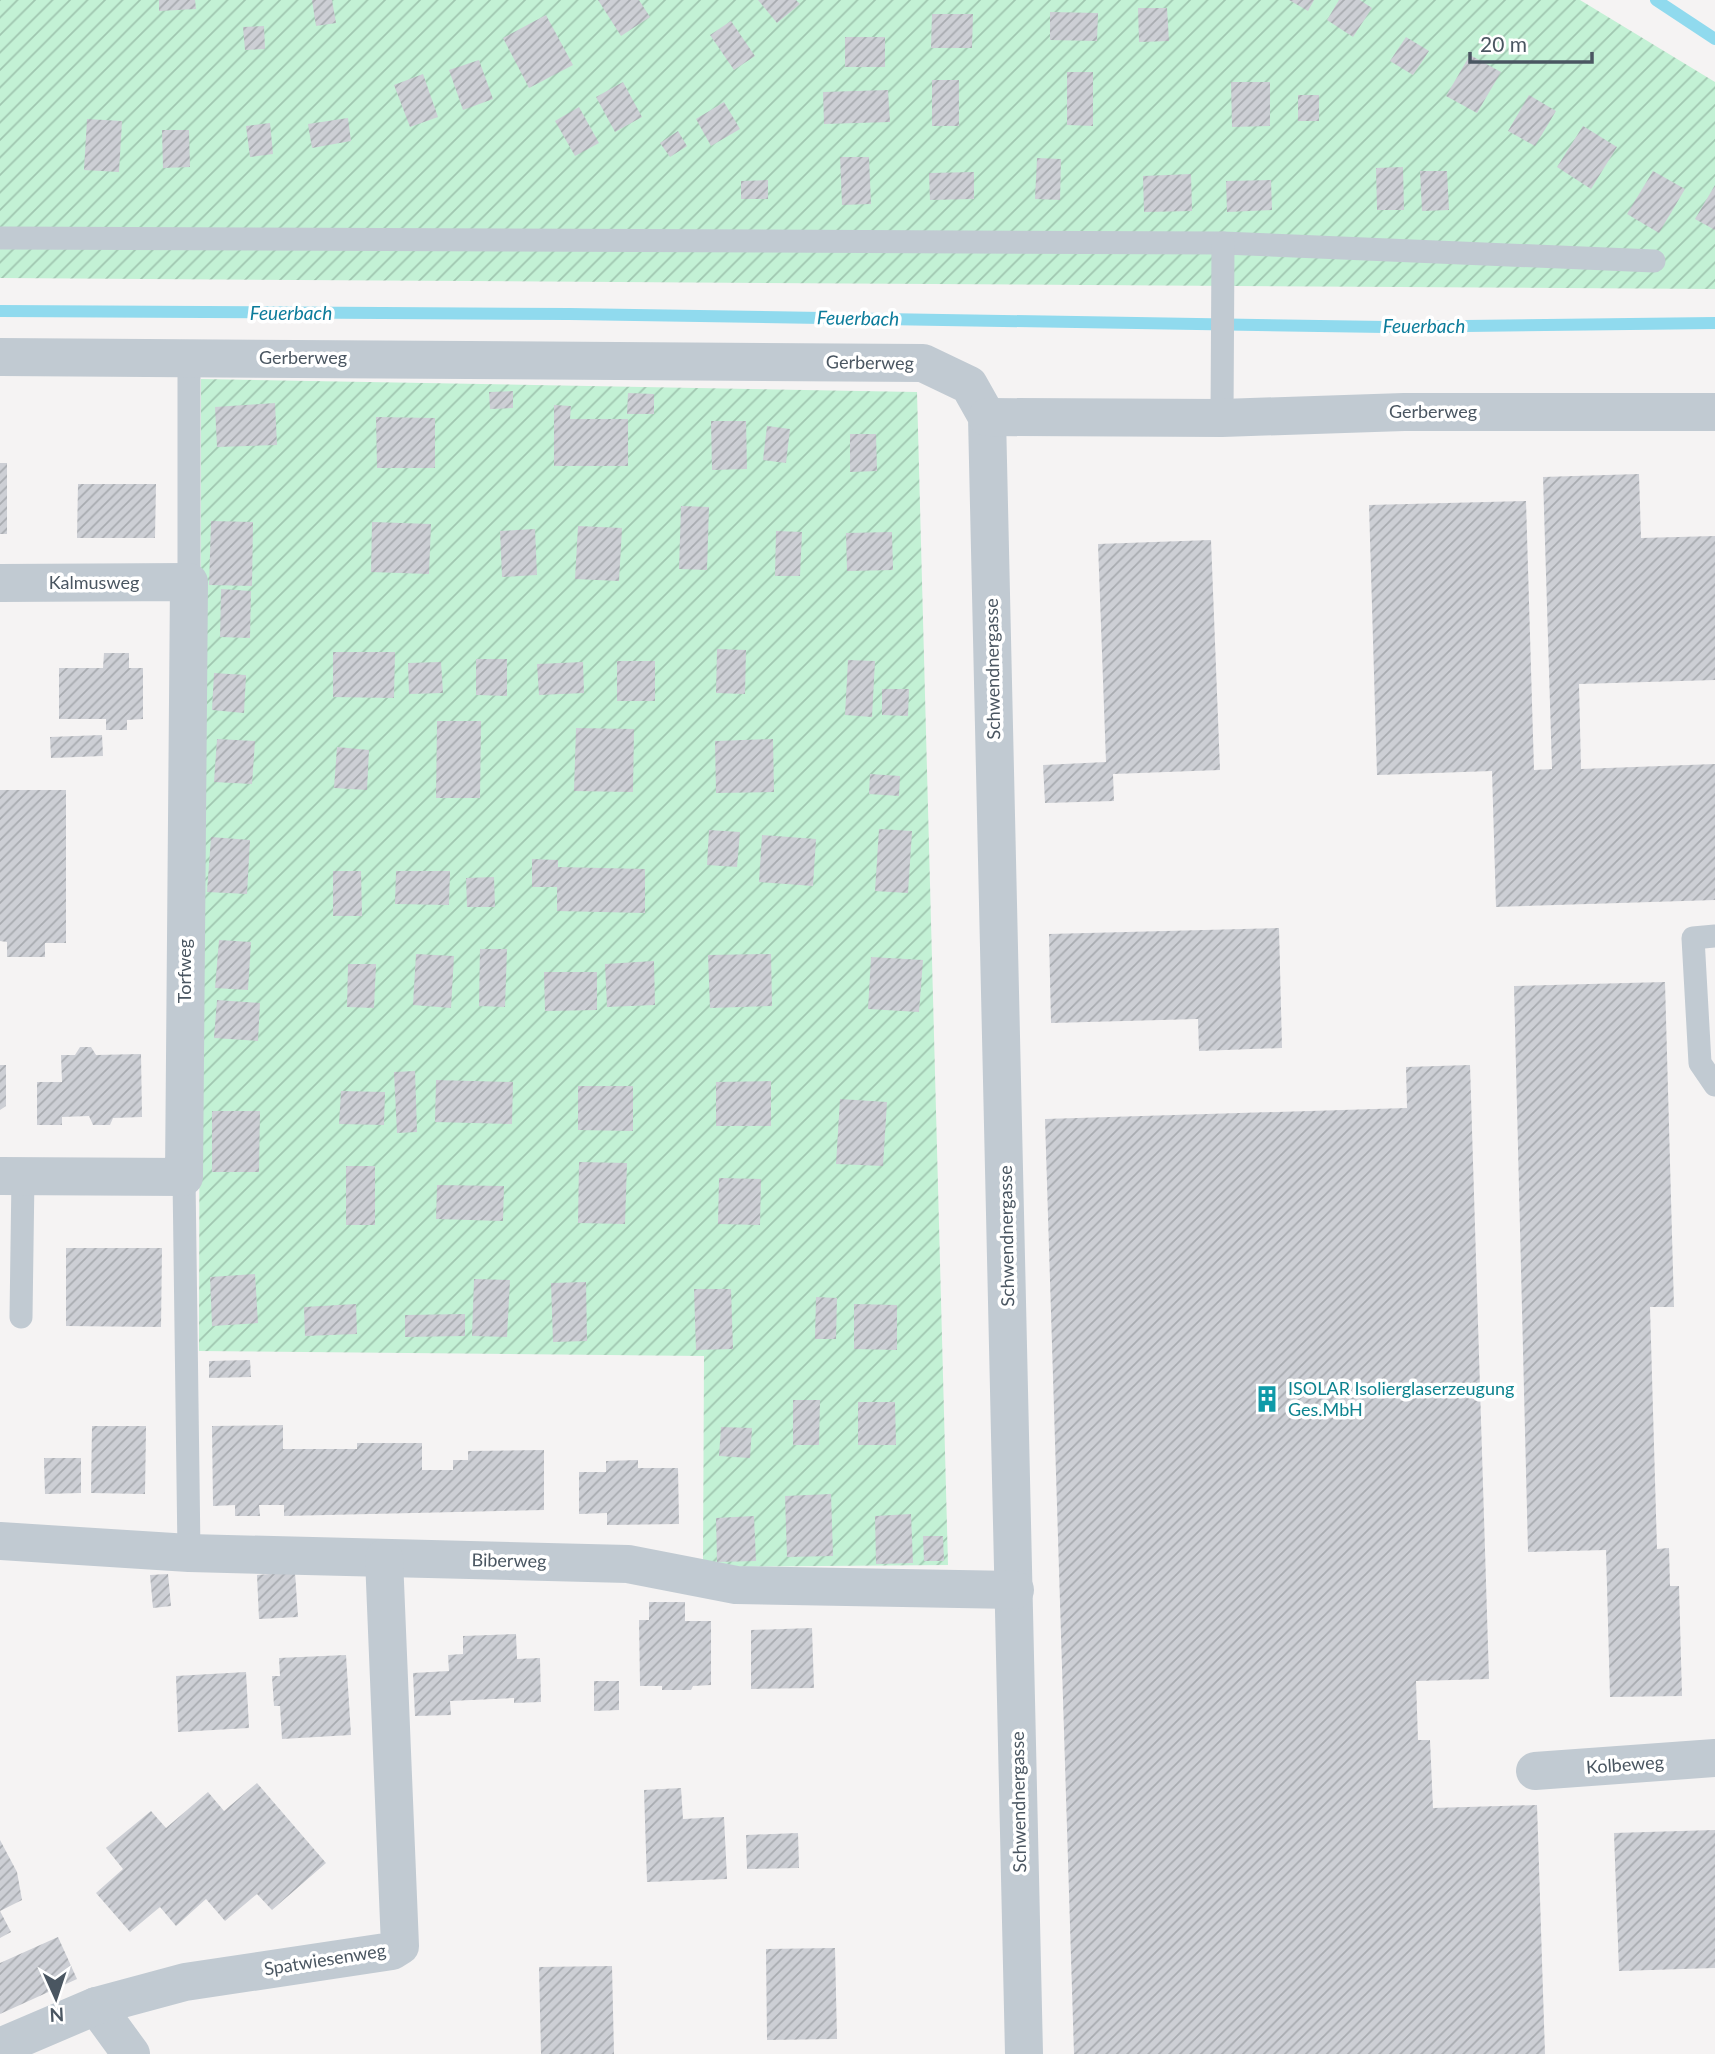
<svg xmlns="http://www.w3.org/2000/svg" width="1715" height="2054" font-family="Lato,sans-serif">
  <defs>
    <pattern id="garden-furrows" width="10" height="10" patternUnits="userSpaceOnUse" patternTransform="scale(1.75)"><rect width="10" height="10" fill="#c3f1d5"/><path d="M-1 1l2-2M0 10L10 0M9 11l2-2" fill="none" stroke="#a0c6b0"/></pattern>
    <pattern id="building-hatch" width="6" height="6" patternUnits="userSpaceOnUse" patternTransform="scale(1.75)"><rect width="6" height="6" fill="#cdcfd5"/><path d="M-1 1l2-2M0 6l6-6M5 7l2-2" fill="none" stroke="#a8abb0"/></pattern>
  </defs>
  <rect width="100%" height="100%" fill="#f5f3f3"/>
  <!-- garden -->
  <g fill="url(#garden-furrows)">
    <path d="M0,0h1580l135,82v207l-1715,-11z"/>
    <path d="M201,379l716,13 31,1173 -245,2 1,-211 -505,-5z"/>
  </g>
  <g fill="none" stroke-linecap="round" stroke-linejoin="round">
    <!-- stream -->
    <g stroke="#90daee" stroke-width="12">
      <path d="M1656,0l59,39"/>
      <path d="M0,311l570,3 815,13 330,-4"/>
    </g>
  </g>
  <!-- building -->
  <g fill="url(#building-hatch)">
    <path d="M159,0h36l1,9 -37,2z"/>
    <path d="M312,0h20l4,23 -20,3z"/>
    <path d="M598,0h41l11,17 -29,19z"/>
    <path d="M758,0h38l4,4 -23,19z"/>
    <path d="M1289,0h25l-6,11z"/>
    <path d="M1339,0h21l12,8 -19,29 -26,-17z"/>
    <path d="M1138,8h29l2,33 -30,1z"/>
    <path d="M1050,12l48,1 -1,28 -47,-1z"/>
    <path d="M932,14h41l-1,34h-41z"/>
    <path d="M546,15l27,50 -44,23 -26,-50z"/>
    <path d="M731,21l24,35 -21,14 -24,-35z"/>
    <path d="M264,26l1,23 -20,1 -2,-23z"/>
    <rect x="845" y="37" width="40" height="30"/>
    <path d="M1406,37l23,14 -16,24 -23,-14z"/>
    <path d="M1470,55l31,17 -24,41 -31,-17z"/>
    <path d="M479,60l14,39 -30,11 -14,-40z"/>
    <path d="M1067,72h26v54l-26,-1z"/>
    <path d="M423,74l15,43 -28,10 -16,-42z"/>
    <rect x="932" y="80" width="27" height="46"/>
    <path d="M623,82l19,35 -27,15 -19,-35z"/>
    <path d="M1231,82h39v44l-38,1z"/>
    <path d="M888,90l2,32 -66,2 -1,-32z"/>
    <rect x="1298" y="95" width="21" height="26"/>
    <path d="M1529,95l27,16 -21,35 -27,-15z"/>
    <path d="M724,102l16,27 -29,17 -15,-27z"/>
    <path d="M579,107l20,36 -24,13 -20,-35z"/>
    <path d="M348,118l3,23 -39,7 -4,-24z"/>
    <path d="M87,119l35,2 -3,51 -35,-2z"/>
    <path d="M270,123l3,31 -23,3 -4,-31z"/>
    <path d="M1583,126l34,21 -26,42 -34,-22z"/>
    <path d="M162,130h27l1,37 -27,1z"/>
    <path d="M678,131l9,15 -17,11 -10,-14z"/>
    <path d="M840,157h29l2,47 -29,1z"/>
    <path d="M1037,158l24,1 -1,41 -25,-1z"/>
    <path d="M1403,167l1,43h-27l-1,-42z"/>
    <path d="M1420,171h27l2,39 -27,1z"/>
    <path d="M1653,171l32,18 -26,44 -32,-19z"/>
    <path d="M974,172v27l-44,1 -1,-27z"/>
    <path d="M1191,174l1,37 -48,1 -1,-36z"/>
    <path d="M768,180v19h-27v-18z"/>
    <path d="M1271,180l1,30 -45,2 -1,-31z"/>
    <path d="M1715,185v45l-20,-11z"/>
    <path d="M513,391v17l-23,1 -1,-17z"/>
    <path d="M628,393l26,1v20h-27z"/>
    <path d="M275,403l2,42 -60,2 -2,-40z"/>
    <path d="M554,405l17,1 -1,13h58v47h-74z"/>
    <path d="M376,417l59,1v50h-58z"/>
    <path d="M711,421h35l1,48 -35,1z"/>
    <path d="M767,426l23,3 -4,34 -23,-3z"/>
    <path d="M850,434h26l1,37 -27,1z"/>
    <rect x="0" y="463" width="7" height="71"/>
    <path d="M1639,474l2,64 74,-2v144l-136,4 2,85 134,-5v136l-219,7 -4,-136 -115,4 -8,-270 157,-4 8,269 18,-1 -9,-292z"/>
    <path d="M78,484h78l-1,54h-78z"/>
    <path d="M681,506l28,1 -2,63 -28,-1z"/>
    <path d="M211,521l42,1 -1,64 -43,-1z"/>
    <path d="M372,522l59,2 -2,50 -58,-2z"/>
    <path d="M578,526l44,2 -3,53 -44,-2z"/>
    <path d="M535,529l2,46 -35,2 -2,-46z"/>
    <path d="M776,531l26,1 -2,44h-25z"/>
    <path d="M892,532l1,38 -46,1 -1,-38z"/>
    <path d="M1211,540l9,230 -107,4 1,27 -69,2 -2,-38 63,-3 -8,-218z"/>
    <path d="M221,589l30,2 -1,47 -30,-1z"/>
    <path d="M717,649l29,1 -1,44 -29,-1z"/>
    <path d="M333,652h62l-1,46 -61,-1z"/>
    <path d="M104,653h25v15h14v51l-16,1v10h-21v-11h-47v-51h44z"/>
    <path d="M476,659h31v37l-31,-1z"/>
    <path d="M848,660l27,1 -3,56 -27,-2z"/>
    <rect x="617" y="661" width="38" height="40"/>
    <path d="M441,662l2,31 -34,1 -1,-31z"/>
    <path d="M583,662l1,31 -45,2 -2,-31z"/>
    <path d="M214,673l32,2 -2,38 -32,-3z"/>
    <path d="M882,689h27l-1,27 -26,-1z"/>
    <path d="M437,721h44l-1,77h-44z"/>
    <path d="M576,728l58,1 -1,63 -59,-1z"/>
    <path d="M102,735l1,21 -52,2 -1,-21z"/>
    <path d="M217,739l38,2 -3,43 -38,-2z"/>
    <path d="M773,739l1,53 -58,1 -1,-52z"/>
    <path d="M337,747l32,3 -2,40 -33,-2z"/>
    <path d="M870,774l30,2 -1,20 -30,-2z"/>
    <path d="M0,790h66v153h-21v14h-38v-15l-7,-1z"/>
    <path d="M879,829l33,2 -4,62 -33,-2z"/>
    <path d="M709,830l31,2 -3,35 -30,-2z"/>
    <path d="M762,835l54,4 -3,47 -54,-4z"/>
    <path d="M211,837l39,3 -3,54 -40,-2z"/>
    <path d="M532,859l26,1v7l87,2v44l-88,-2v-24h-25z"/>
    <path d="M333,871h28l1,45h-29z"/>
    <path d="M396,871h54l-1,34 -54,-1z"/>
    <path d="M494,877l1,30h-28l-1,-29z"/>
    <path d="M1279,928l3,120 -83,3 -1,-32 -147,4 -2,-89z"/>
    <path d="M219,940l32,2 -3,48 -33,-2z"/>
    <path d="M480,949h27l-2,58 -26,-1z"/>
    <path d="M416,954l38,2 -3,52 -38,-3z"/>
    <path d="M771,954l1,52 -62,2 -2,-53z"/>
    <path d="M871,957l52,3 -4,52 -51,-3z"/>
    <path d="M654,961l1,44 -48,2 -2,-43z"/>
    <path d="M348,964h28l-2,44 -27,-1z"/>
    <path d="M544,972h53v38l-52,1z"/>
    <path d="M1665,982l9,325h-24l7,242 12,-1 1,38h9l3,110 -72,1 -4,-147 -78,2 -14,-566z"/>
    <path d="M217,1000l43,3 -2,38 -44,-3z"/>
    <path d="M80,1047h11l5,8 45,-1 1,63 -29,1 -3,7h-17l-4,-9 -27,1v8h-25v-43h25l-1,-27h14z"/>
    <path d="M0,1065h6v41l-6,4z"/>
    <path d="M1470,1065l19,614 -73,2 2,59h12l3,68 104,-3 8,249h-471l-29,-935 362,-11 -1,-41z"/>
    <path d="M415,1071l2,61 -20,1 -3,-61z"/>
    <path d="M436,1080l77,2 -1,42 -77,-2z"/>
    <path d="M771,1081v45h-55v-44z"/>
    <path d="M578,1086h55v45l-55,-1z"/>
    <path d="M341,1091l44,1 -1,33 -45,-1z"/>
    <path d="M840,1099l47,3 -4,64 -47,-2z"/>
    <path d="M212,1111h48l-1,61h-47z"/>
    <path d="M579,1162l48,1 -2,61 -47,-1z"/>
    <rect x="346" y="1166" width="29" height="59"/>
    <path d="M719,1178l42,1 -1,46 -42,-1z"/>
    <path d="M437,1185l67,1 -1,35 -67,-2z"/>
    <path d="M66,1248h96l-1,79 -95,-1z"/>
    <path d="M255,1274l3,49 -46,3 -2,-49z"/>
    <path d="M474,1279l36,1 -3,57 -35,-1z"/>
    <path d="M586,1282l1,59 -34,1 -2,-59z"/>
    <path d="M694,1289h37l2,60 -37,1z"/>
    <path d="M816,1297l21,1 -1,41h-21z"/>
    <path d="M356,1304l1,30 -52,2 -1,-29z"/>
    <path d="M854,1304l43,1v45l-43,-1z"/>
    <path d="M465,1314v22l-60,1v-22z"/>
    <path d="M250,1360l1,17 -42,1v-17z"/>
    <path d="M793,1400h27l-1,45h-26z"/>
    <path d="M858,1402h37l1,43h-38z"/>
    <path d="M283,1425v24h74v-6h65v27h31v-10h15v-9l76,-1v60l-260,6v-11h-25l1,11h-25v-11l-22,1 -1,-80z"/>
    <path d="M92,1426h54l-1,68 -54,-1z"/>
    <path d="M721,1427l31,1 -2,30 -31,-2z"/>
    <path d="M44,1458h37v35l-36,1z"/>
    <path d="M638,1460v8h40l1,56 -72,1v-12l-28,1v-42h27v-11z"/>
    <path d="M831,1494l2,62 -46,1 -2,-61z"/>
    <path d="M911,1514l2,49 -37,1 -1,-48z"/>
    <path d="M754,1516l2,45 -39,1 -1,-44z"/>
    <path d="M923,1536h20l1,25h-20z"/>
    <path d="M295,1572l3,45 -39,2 -2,-44z"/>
    <path d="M168,1574l3,32 -18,2 -3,-33z"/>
    <path d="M649,1602h36v19h26v64l-18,1 -2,4h-29v-4h-22l-1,-66h10z"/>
    <path d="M812,1628l2,60 -63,1v-59z"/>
    <path d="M516,1634l1,25 23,-1 1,44 -27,1v-5l-64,3 1,14 -36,1 -2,-43 36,-2 -1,-16 15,-1v-18z"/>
    <path d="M346,1655l5,80 -69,4 -2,-33h-6l-2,-30h8l-1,-18z"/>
    <path d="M246,1672l3,56 -71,4 -2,-56z"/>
    <path d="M594,1681h25v29l-25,1z"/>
    <path d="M257,1783l69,80 -54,47 -15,-16 -32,27 -19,-22 -30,27 -16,-19 -30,25 -34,-39 27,-24 -17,-21 45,-37 15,17 42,-36 16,19z"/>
    <path d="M681,1788l2,31 41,-2 3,62 -80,3 -3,-92z"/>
    <path d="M1715,1830v138l-96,3 -5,-138z"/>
    <path d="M798,1833l1,35 -52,1 -1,-34z"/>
    <path d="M0,1840l17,32 5,28 -22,11 11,21 -11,6z"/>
    <path d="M58,1937l19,42 -77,35v-51z"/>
    <path d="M835,1948l2,91 -70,1 -1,-91z"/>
    <path d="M612,1966l2,88h-73l-2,-87z"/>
  </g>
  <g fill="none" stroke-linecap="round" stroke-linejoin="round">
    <!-- service -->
    <g stroke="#c1cad2" stroke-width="23">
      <path d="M0,238l1223,5 431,18"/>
      <path d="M189,357v225"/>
      <path d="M1222,418l1,-175"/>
      <path d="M1715,936l-22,2 7,125 15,22"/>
      <path d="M184,1177l5,376"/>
      <path d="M21,1317l2,-141"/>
    </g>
    <!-- minor -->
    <g stroke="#c1cad2" stroke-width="38">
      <path d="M0,357l923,6 46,22 18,32 37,1637"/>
      <path d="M987,417l235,1 182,-6h311"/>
      <path d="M0,583l189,-1 -5,595 -184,-1"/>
      <path d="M0,1541l189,12 439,11 108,21 279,5"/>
      <path d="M1535,1771l180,-13"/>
      <path d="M96,2006l35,48"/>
      <path d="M0,2047l96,-41 89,-24 207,-31 8,-5 -16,-388"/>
    </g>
  </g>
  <!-- icons -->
  <defs>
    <symbol id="building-bare" viewBox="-9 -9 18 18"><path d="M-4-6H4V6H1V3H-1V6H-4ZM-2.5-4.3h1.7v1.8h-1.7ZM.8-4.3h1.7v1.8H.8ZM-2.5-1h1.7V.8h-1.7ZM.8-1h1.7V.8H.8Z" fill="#0f9aa8" stroke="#fff" stroke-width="2.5" paint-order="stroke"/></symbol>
  </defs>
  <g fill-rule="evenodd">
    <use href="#building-bare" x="1248" y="1380" width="38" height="38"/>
  </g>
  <g text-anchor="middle" stroke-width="7" stroke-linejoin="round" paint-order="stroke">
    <!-- street labels -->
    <g font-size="18" fill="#4a5661" stroke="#fff">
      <text x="303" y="364">Gerberweg</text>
      <text transform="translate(870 363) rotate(1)" y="6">Gerberweg</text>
      <text x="1433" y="418">Gerberweg</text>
      <text x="94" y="589">Kalmusweg</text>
      <text transform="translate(993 669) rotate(-91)" y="6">Schwendnergasse</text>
      <text transform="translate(185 971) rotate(-90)" y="6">Torfweg</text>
      <text transform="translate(1007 1236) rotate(-91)" y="6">Schwendnergasse</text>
      <text transform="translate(509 1561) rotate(1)" y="6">Biberweg</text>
      <text transform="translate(1625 1765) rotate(-4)" y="6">Kolbeweg</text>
      <text transform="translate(1019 1802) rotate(-91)" y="6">Schwendnergasse</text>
      <text transform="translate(325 1960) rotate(-9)" y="6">Spatwiesenweg</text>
    </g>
    <!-- culture labels -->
    <g font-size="18" fill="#0d838f" stroke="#fff" text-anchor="start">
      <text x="1288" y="1395">ISOLAR Isolierglaserzeugung<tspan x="1288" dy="21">Ges.MbH</tspan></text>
    </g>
    <!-- water labels -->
    <g font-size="19" font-style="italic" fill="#0c7c9b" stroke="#fff">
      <text x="291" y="320">Feuerbach</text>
      <text transform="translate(858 318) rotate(1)" y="7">Feuerbach</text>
      <text x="1424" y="333">Feuerbach</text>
    </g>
  </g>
  <!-- north arrow -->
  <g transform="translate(56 1998) rotate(177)" stroke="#ffffff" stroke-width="5" paint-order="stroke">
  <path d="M0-5L12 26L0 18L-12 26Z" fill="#4a5661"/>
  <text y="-10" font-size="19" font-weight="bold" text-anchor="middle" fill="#4a5661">N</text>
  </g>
  <!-- scale -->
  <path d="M1470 52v10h122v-10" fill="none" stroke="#4a5661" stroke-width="3.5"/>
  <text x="1480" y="52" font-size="21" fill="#4a5661" stroke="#ffffff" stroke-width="5" paint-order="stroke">20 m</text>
</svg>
